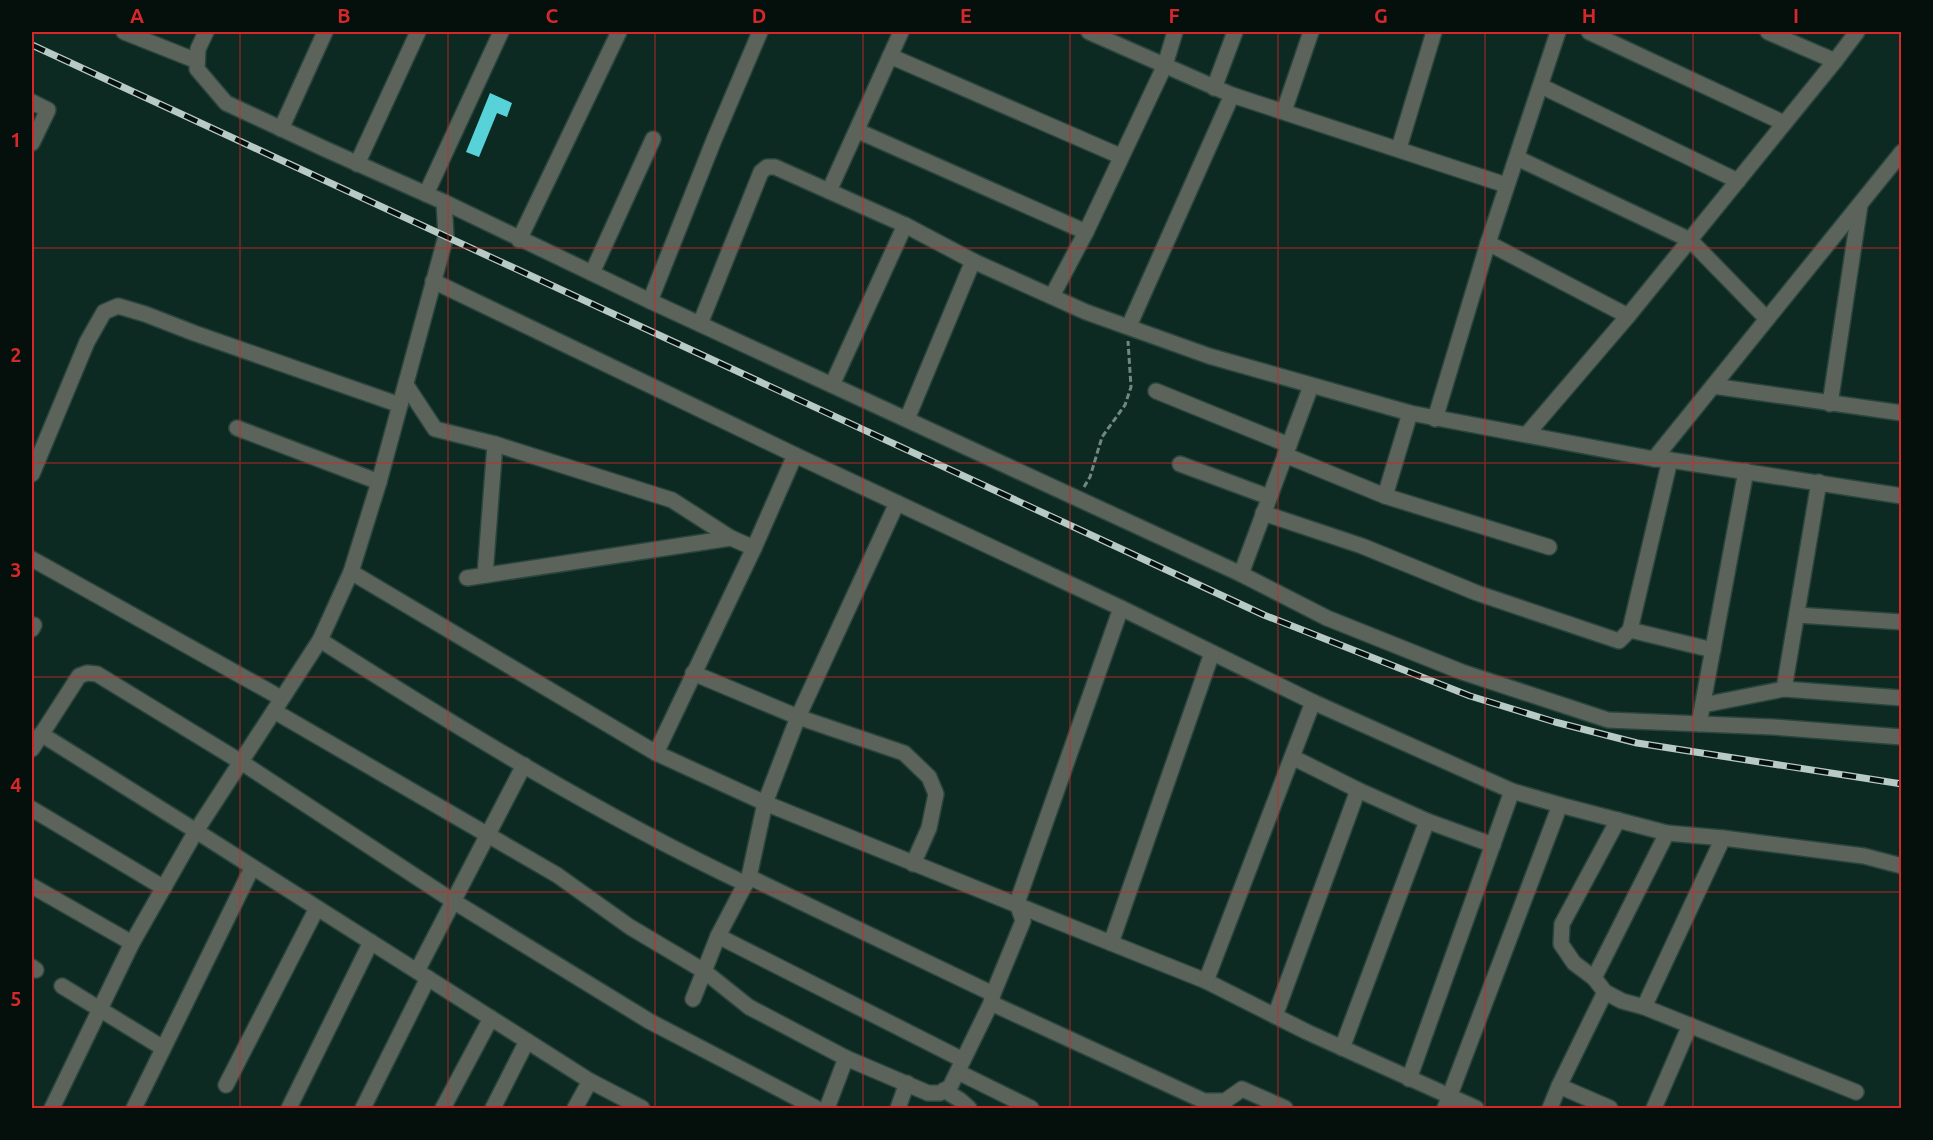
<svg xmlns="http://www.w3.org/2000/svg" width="1933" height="1140" font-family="Ubuntu,sans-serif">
  <rect width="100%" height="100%" fill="#0d2a22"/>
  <!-- building -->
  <path fill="#57d2d9" d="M490,93l22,10 -5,14 -10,-4 -18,44 -13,-5z"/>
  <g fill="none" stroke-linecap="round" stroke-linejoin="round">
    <defs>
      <g id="minor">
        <path d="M124,32l73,29"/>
        <path d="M206,32l-8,17 -1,20 29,34 99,46 119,53 206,99 591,273 86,44 135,54 146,48 165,7 129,10"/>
        <path d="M1089,32l143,63 274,90"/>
        <path d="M1589,32l195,91"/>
        <path d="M1768,32l67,29"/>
        <path d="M890,56l230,100"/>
        <path d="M1541,86l197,95"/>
        <path d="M1214,88l21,-56"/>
        <path d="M32,102l16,8 -16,33"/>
        <path d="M1284,111l27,-79"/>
        <path d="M281,129l44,-97"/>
        <path d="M858,131l228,101"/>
        <path d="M1399,148l35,-116"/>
        <path d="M1517,158l173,82 77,79"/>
        <path d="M357,164l61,-132"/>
        <path d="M829,191l72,-159"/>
        <path d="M426,194l75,-162"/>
        <path d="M519,240l100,-208"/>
        <path d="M1488,243l140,73"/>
        <path d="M592,273l61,-134"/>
        <path d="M433,281l362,174 326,153 192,94 199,89 48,14 107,28 56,5 141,18 38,10"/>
        <path d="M1052,296l34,-64 79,-167 10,-33"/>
        <path d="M650,301l64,-161 46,-108"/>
        <path d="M700,324l61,-152 6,-5h8l130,58 68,36 113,51 123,44 201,57 244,46 16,1 232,36"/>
        <path d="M1129,326l103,-231"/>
        <path d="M406,385l29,44 60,15 177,56 59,38"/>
        <path d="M832,385l73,-160"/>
        <path d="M1713,386l189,27"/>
        <path d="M1156,391l133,54"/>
        <path d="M1830,404l30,-199"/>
        <path d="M907,419l66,-158"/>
        <path d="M1435,419l53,-176 70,-211"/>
        <path d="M237,428l142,54"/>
        <path d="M1527,434l101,-118 207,-255 22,-29"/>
        <path d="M1285,455l100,41 164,51"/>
        <path d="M1654,459l248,-307"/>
        <path d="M1180,464l89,33"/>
        <path d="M32,474l55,-132 17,-30 14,-6 27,8 49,19 206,72"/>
        <path d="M1385,496l25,-83"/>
        <path d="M1263,513l99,33 115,47 142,48 11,-11 40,-170"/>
        <path d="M32,559l249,139"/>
        <path d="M351,572l305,181 109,50 346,140 101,-290"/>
        <path d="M1241,574l70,-188"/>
        <path d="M485,575l10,-131"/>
        <path d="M467,578l264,-40 23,10"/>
        <path d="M1797,615l105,7"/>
        <path d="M32,629l2,-4"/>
        <path d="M1630,630l83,20"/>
        <path d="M320,640c138,88 278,174 426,244"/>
        <path d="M693,673l105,44 106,36 25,24 7,17 -7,34 -16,36"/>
        <path d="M1784,689l35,-207"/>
        <path d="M1703,705l81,-16 118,9"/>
        <path d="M274,711l283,164 73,52 74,44 45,36 97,51 82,35h12l10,-6 41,-84 2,-9 30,-73 -6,-18 104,-295"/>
        <path d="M1699,724l47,-253"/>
        <path d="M41,734l155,97 394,250 52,27"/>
        <path d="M32,749l47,-73 8,-3 10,1 144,88 212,139 196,120 167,87"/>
        <path d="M656,753l98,-205 41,-93"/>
        <path d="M1292,757l66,33 69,31 66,24"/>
        <path d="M32,809l132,79"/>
        <path d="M1618,820l-56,104 -1,20 13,19 20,15 11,14 17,9 22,6"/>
        <path d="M1723,838l-79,169 212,85"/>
        <path d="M749,877l244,117"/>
        <path d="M32,886l100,57"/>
        <path d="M718,936l245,124"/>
        <path d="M1111,943l95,38 101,51 169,76"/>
        <path d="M32,967l4,3"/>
        <path d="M417,971l107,-206"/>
        <path d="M1594,978l73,-145"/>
        <path d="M1206,981l107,-279"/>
        <path d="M62,986l101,62"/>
        <path d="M693,999l25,-63 31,-59 16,-74 33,-86 99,-214"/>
        <path d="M991,1003l213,98h21l17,-12 43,19"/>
        <path d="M1275,1016l83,-226"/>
        <path d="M1342,1048l85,-227"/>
        <path d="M958,1072l73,36"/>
        <path d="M1409,1079l103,-288"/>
        <path d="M226,1085l91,-177"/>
        <path d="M1559,1086l51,22"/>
        <path d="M944,1090l16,10 9,8"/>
        <path d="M52,1108l80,-165 64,-112 124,-191 31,-68 28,-90 67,-246 -2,-34"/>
        <path d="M134,1108l118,-240"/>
        <path d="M289,1108l82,-166"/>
        <path d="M363,1108l65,-130"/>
        <path d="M443,1108l48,-90"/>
        <path d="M493,1108l34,-67"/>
        <path d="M575,1108l15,-27"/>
        <path d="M827,1108l19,-50"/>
        <path d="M898,1108l9,-25"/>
        <path d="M1445,1108l115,-303"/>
        <path d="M1550,1108l9,-22 46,-94"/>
        <path d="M1654,1108l36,-83"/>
      </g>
    </defs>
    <!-- minor casing -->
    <use href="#minor" stroke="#2a453d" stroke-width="18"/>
    <!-- path -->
    <path stroke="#718881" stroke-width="3" stroke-dasharray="6 3" stroke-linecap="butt" d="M1084,487l6,-10 12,-40 23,-32 6,-18 -3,-46"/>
    <!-- minor -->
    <use href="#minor" stroke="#5b635b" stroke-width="15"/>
    <defs>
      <path id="rail" d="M32,45l1232,570 206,81 85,26 82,21 265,41"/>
    </defs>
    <!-- rail casing -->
    <use href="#rail" stroke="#b7cac4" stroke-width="7"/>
    <!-- rail -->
    <use href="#rail" stroke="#05100c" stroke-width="4.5" stroke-dasharray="14" stroke-linecap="butt"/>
  </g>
  <!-- grid -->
  <path fill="none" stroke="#d62828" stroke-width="1.5" stroke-opacity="0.55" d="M240,32v1076M448,32v1076M655,32v1076M863,32v1076M1070,32v1076M1278,32v1076M1485,32v1076M1693,32v1076M32,248h1870M32,463h1870M32,677h1870M32,892h1870"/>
  <!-- border -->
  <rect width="1933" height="1140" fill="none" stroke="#05100c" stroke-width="66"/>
  <rect x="33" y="33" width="1867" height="1074" fill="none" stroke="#d62828" stroke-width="2"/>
  <g font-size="20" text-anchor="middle" font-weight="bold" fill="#d62828">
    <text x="137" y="23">A</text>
    <text x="344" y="23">B</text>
    <text x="552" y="23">C</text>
    <text x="759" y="23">D</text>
    <text x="966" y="23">E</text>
    <text x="1174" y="23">F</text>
    <text x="1381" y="23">G</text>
    <text x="1589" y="23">H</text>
    <text x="1796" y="23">I</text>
    <text x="16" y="147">1</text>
    <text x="16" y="362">2</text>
    <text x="16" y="577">3</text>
    <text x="16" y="792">4</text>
    <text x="16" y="1006">5</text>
  </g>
</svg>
